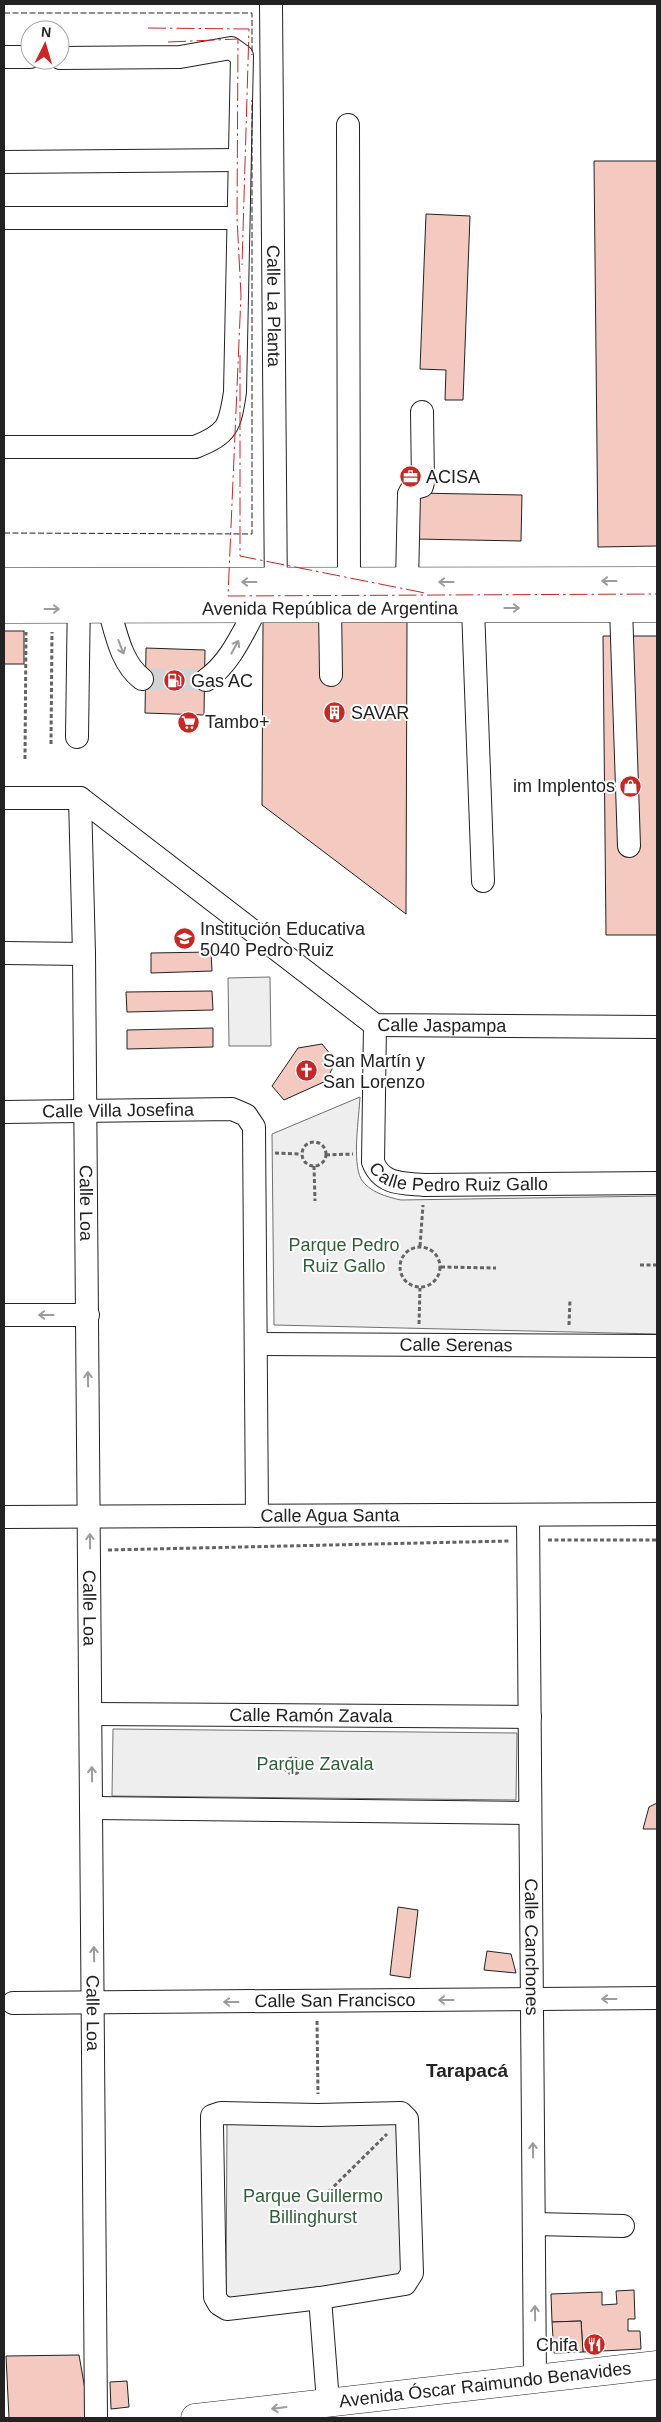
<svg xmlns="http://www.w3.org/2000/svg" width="661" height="2422" font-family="Helvetica,sans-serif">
  <rect width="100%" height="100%" fill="#fff"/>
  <!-- green -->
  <g fill="#eee" stroke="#6f6f6f">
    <path d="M270,977l1,69h-42l-1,-68z"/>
    <path d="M360,1097c-1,21 -8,64 1,82 8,13 26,18 40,21l256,-4v138l-383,-9 -2,-191z"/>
    <path d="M113,1729l404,4 -1,67 -404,-4z"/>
    <path d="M396,2119l6,152 -13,13 -163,18 1,-181z"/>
  </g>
  <!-- building -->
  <g fill="#f3c9c0" stroke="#222">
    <path d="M594,161h63v385l-59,1z"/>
    <path d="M426,214l44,2 -7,184h-18l1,-30 -26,-1z"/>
    <path d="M416,493l106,2 -1,46 -106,-2z"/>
    <path d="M263,621l144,1 -1,292 -144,-109z"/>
    <rect x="4" y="631" width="20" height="33"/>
    <path d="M603,636h54v299h-51z"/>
    <path d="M146,648l59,2 -1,65 -59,-2z"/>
    <path d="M211,952l1,19 -61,2v-20z"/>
    <path d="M212,991l1,19 -86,2 -1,-20z"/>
    <path d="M213,1028v19l-86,2v-19z"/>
    <path d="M322,1044l14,17 -10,20 -42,19 -12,-14 26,-38z"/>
    <path d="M657,1803v26h-14l6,-22z"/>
    <path d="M398,1907l20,3 -8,68 -20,-3z"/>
    <path d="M487,1951l24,3 5,19 -32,-3z"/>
    <path d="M634,2290l1,29h-7v12h12l1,18 -58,3 -2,-31 -29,1 -1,-28 51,-2v13l15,-1 -1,-13z"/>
    <path d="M581,2321l2,31 -29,1 -2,-31z"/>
    <path d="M79,2355l11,63h-81l-3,-62z"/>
    <path d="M127,2381l2,26 -18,2 -1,-27z"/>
  </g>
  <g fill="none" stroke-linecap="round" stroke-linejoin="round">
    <!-- minor-tunnel -->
    <path stroke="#d3d3d3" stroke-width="22" stroke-dasharray="22 11" stroke-linecap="butt" d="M142,679l64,1"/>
    <defs>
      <g id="minor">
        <path id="s1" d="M271,4l5,594"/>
        <path d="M4,57h26"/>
        <path d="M348,125l1,457"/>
        <path d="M4,162l235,-2"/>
        <path d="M4,218h233"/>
        <path d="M4,447h191c33,-13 35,-21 40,-55l7,-336 -11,-8 -51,9 -120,1"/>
        <path d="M407,582l2,-88 3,-5 10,-3 1,-4 -1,-70"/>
        <path d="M330,608l1,67"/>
        <path d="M473,608l10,273"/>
        <path d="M621,608l8,238"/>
        <path d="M109,609c7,24 12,54 33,70"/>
        <path d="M206,680c25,-18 36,-46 50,-71"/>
        <path d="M77,737l2,-144"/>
        <path id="s2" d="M4,798h76l295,227 282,2"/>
        <path id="s3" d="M80,798l4,156 12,1464"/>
        <path d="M4,953l80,1"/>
        <path id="s4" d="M375,1025l-2,137c9,23 29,21 51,23l233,-2"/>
        <path id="s5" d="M4,1112l228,-3 14,6 8,12 3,389"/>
        <path d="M4,1315h84"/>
        <path id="s6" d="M256,1344l401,2"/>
        <path id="s7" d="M528,1515l7,864"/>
        <path id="s8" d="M4,1517l653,-3"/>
        <path id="s9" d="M92,1714l438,3"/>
        <path d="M93,1808l437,5"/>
        <path id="s10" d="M13,2003l644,-5"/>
        <path d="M221,2113l97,2 83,-2 6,6 5,154 -7,11 -85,14 -93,11 -8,-5 -4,-7 -3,-171v-10z"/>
        <path d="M534,2224l89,2"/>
        <path d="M320,2298l8,104"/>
      </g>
      <g id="major">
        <path d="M4,582l653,-1"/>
        <path id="s11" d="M4,609l653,-1"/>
        <path id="s12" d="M195,2418l462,-53"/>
      </g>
    </defs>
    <!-- minor casing -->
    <use href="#minor" stroke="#222" stroke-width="24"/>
    <!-- major casing -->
    <use href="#major" stroke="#222" stroke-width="29"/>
    <!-- path -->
    <g stroke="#646464" stroke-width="3" stroke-dasharray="4 2.5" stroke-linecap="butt">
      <path d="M51,744l1,-112"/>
      <path d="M25,759l1,-127"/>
      <circle cx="314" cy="1154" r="12"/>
      <path d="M275,1153l26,1"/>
      <path d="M326,1155l27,-1"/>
      <path d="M314,1166l1,35"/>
      <path d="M420,1246l3,-41"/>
      <circle cx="420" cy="1267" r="20"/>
      <path d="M640,1265h17"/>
      <path d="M441,1267l55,1"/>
      <path d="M419,1324l1,-36"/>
      <path d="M569,1325l1,-26"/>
      <path d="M548,1540h109"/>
      <path d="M108,1550l401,-9"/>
      <circle cx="293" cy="1766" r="8"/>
      <path d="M317,2021l1,73"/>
      <path d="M320,2200l67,-66"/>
    </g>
    <!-- minor -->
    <use href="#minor" stroke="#fff" stroke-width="22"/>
    <!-- major -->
    <use href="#major" stroke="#fff" stroke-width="28"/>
    <!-- fence -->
    <g stroke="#222" stroke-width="1" stroke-dasharray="6 2.5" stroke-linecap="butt">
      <path d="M4,13h248v42"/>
      <path d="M4,533l248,1v-434"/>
    </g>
    <!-- power -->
    <g stroke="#c62828" stroke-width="1" stroke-dasharray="18 4 2.5 4" stroke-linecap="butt">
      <path d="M148,28l101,1 -7,236"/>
      <path d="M168,42l70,-3 -1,179 4,77 -13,301 429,-2"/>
      <path d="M240,355v201l185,37"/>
    </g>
  </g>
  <!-- one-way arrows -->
  <defs><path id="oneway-shaft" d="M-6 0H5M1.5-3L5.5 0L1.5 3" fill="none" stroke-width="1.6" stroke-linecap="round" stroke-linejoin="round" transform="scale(1.25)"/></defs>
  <g stroke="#9c9c9c">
    <use href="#oneway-shaft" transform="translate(609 581) rotate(180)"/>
    <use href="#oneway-shaft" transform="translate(249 582) rotate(180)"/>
    <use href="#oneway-shaft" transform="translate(446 582) rotate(180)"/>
    <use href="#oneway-shaft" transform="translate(512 608)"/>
    <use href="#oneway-shaft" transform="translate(52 609)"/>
    <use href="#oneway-shaft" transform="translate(121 647) rotate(69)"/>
    <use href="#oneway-shaft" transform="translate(235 647) rotate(-61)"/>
    <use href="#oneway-shaft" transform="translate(46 1315) rotate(180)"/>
    <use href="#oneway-shaft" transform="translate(88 1379) rotate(-91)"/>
    <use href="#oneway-shaft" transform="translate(90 1541) rotate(-91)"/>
    <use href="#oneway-shaft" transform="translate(92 1774) rotate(-91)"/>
    <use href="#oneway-shaft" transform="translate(94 1954) rotate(-91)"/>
    <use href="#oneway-shaft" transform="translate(609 1999) rotate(180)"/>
    <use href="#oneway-shaft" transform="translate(446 2000) rotate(180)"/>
    <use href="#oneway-shaft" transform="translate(231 2002) rotate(180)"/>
    <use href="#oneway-shaft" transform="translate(533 2150) rotate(-91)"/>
    <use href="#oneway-shaft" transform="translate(535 2313) rotate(-91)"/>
    <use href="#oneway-shaft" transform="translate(279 2408) rotate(173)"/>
  </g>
  <!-- icons -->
  <defs>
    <symbol id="office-disc" viewBox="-11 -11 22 22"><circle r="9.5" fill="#c62828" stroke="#fff"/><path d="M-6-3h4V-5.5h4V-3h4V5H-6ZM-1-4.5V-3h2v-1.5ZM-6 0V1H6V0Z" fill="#fff"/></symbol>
    <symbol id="fuel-disc" viewBox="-11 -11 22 22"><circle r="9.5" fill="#c62828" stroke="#fff"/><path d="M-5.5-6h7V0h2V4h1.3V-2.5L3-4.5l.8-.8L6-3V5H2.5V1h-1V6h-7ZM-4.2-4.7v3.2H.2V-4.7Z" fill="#fff"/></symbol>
    <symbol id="building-disc" viewBox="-11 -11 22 22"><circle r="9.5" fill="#c62828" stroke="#fff"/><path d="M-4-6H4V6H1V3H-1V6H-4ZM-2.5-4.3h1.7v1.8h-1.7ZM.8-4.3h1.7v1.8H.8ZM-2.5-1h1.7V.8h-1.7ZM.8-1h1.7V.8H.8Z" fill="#fff"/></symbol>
    <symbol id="supermarket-disc" viewBox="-11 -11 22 22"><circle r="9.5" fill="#c62828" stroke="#fff"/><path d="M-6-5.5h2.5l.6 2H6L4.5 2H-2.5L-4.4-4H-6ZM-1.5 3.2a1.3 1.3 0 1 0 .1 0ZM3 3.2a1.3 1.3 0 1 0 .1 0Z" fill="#fff"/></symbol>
    <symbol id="shop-disc" viewBox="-11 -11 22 22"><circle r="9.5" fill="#c62828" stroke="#fff"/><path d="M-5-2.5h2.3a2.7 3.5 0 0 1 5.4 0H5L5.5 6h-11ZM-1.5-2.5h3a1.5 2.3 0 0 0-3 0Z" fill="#fff"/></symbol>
    <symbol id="school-disc" viewBox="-11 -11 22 22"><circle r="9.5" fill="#c62828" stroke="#fff"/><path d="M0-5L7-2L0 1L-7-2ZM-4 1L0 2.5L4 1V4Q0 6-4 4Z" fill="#fff"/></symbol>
    <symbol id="church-disc" viewBox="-11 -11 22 22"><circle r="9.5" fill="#c62828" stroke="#fff"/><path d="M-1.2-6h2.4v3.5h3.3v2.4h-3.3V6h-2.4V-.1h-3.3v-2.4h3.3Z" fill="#fff"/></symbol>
    <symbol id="restaurant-disc" viewBox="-11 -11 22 22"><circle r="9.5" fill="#c62828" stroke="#fff"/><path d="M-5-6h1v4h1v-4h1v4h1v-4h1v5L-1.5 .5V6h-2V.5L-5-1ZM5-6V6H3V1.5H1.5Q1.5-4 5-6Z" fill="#fff"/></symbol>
  </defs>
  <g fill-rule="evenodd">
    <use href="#office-disc" x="398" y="464" width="25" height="25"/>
    <use href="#fuel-disc" x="162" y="668" width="25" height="25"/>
    <use href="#building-disc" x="322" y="700" width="25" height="25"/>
    <use href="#supermarket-disc" x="176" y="710" width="25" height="25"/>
    <use href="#shop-disc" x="618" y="774" width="25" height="25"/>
    <use href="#school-disc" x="172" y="926" width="25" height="25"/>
    <use href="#church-disc" x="294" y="1058" width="25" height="25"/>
    <use href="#restaurant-disc" x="582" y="2332" width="25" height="25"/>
  </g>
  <g text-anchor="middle" stroke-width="4" stroke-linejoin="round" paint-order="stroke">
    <!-- street labels -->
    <g font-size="18" fill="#222" stroke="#fff">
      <text dy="6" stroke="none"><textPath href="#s1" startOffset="302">Calle La Planta</textPath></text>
      <text dy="6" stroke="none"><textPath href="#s11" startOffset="326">Avenida República de Argentina</textPath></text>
      <text dy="6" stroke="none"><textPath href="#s2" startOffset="515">Calle Jaspampa</textPath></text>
      <text dy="6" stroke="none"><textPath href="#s5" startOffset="114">Calle Villa Josefina</textPath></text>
      <text dy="6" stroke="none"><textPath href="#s4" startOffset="230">Calle Pedro Ruiz Gallo</textPath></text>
      <text dy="6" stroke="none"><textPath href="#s3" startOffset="405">Calle Loa</textPath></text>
      <text dy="6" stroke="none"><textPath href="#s6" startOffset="200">Calle Serenas</textPath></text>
      <text dy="6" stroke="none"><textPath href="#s8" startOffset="326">Calle Agua Santa</textPath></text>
      <text dy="6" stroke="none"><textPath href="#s3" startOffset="810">Calle Loa</textPath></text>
      <text dy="6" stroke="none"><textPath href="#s9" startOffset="219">Calle Ramón Zavala</textPath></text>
      <text dy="6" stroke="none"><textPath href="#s7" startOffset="432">Calle Canchones</textPath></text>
      <text dy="6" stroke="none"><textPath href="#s10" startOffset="322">Calle San Francisco</textPath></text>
      <text dy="6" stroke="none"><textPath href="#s3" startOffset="1215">Calle Loa</textPath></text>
      <text dy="6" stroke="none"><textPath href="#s12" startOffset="292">Avenida Óscar Raimundo Benavides</textPath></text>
    </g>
    <!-- poi labels -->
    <g font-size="18" fill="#222" stroke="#fff" text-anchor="start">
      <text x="426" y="483">ACISA</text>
      <text x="191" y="687">Gas AC</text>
      <text x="351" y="719">SAVAR</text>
      <text x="205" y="728">Tambo+</text>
      <text x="615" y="792" text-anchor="end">im Implentos</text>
      <text x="200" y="935">Institución Educativa<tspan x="200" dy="21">5040 Pedro Ruiz</tspan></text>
      <text x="323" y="1067">San Martín y<tspan x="323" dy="21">San Lorenzo</tspan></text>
      <text x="578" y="2351" text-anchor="end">Chifa</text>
    </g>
    <!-- park labels -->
    <g font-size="18" fill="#2f5e38" stroke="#fff">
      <text x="344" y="1251">Parque Pedro<tspan x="344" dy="21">Ruiz Gallo</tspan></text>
      <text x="315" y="1770">Parque Zavala</text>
      <text x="313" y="2202">Parque Guillermo<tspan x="313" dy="21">Billinghurst</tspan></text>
    </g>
    <!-- neighbourhood labels -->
    <g font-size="19" font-weight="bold" fill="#222" stroke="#fff">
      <text x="467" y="2077">Tarapacá</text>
    </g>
  </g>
  <!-- border -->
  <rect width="661" height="2422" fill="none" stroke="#222222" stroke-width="10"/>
  <!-- north arrow -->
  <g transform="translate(45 45) rotate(5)"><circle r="24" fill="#ffffff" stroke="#a7a7a7"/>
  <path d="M0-4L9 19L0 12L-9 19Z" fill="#c62828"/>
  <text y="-8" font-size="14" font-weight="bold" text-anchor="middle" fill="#222222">N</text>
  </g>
</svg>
